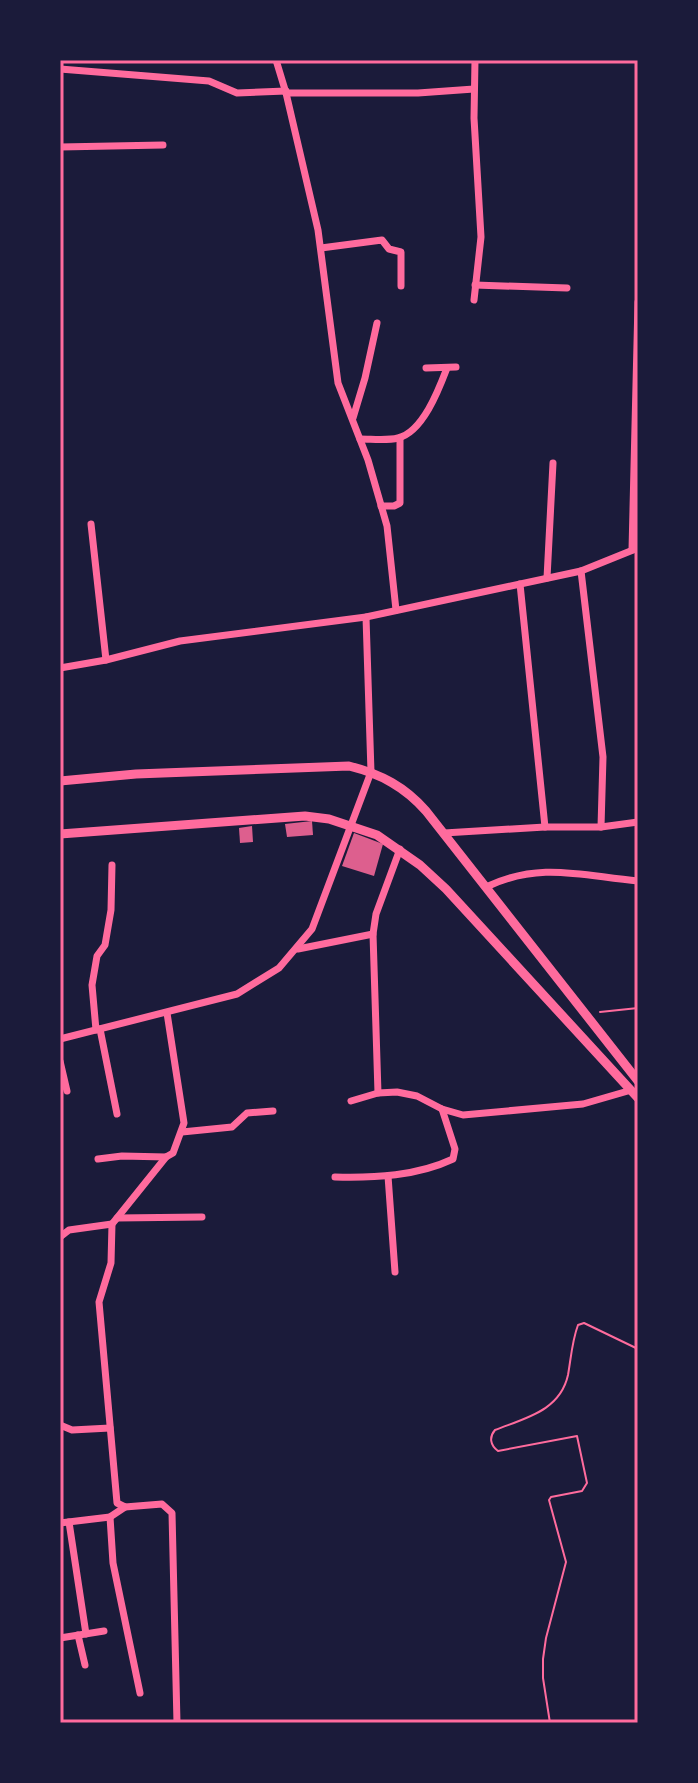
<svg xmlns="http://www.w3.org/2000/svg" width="698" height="1783" font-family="'PT Sans',sans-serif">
  <rect width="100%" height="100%" fill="#1b1b3a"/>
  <!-- building -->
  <g fill="#dd5f8e">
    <path d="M312,821l1,14 -26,2 -2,-13z"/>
    <path d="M252,826l1,16 -13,1 -1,-15z"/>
    <path d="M354,833l29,11 -9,32 -32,-10z"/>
  </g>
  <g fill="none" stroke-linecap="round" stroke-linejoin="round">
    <!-- path -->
    <g stroke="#ff6b9d" stroke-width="2">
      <path d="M600,1012l38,-4"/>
      <path d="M550,1723l-7,-45v-19l3,-21 20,-76 -17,-62 2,-3 31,-6 5,-8 -10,-47 -79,15c-8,-6 -9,-14 -3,-21 30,-12 65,-19 73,-55 3,-17 4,-34 10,-50l6,-2 54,26"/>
    </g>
    <!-- minor -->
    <g stroke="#ff6b9d" stroke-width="7">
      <path d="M276,60l10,33 32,137 20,153 30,77 19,66 9,84"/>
      <path d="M60,69l149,12 28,12 49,-2"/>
      <path d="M286,93h132l56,-4"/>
      <path d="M60,147l103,-2"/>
      <path d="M321,248l61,-8 7,9 12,3v34"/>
      <path d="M475,285l92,3"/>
      <path d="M474,300l7,-63 -7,-119 1,-58"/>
      <path d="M426,368l30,-1"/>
      <path d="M353,418l12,-40 12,-55"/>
      <path d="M360,439c12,0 27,2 38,-1 25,-6 41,-49 49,-70"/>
      <path d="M381,506h13l6,-3v-65"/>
      <path d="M91,524l15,136"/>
      <path d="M632,550l6,-248"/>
      <path d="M581,571l22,186 -2,70"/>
      <path d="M547,578l6,-115"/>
      <path d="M520,584l25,243"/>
      <path d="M60,668l46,-8 74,-19 186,-24 215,-46 57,-23"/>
      <path d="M444,833l101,-6h56l37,-5"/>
      <path d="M486,887c55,-26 96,-11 152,-6"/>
      <path d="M298,949l75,-15"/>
      <path d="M100,1029l17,85"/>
      <path d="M96,1030l-4,-45 5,-29 8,-11 6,-35 1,-45"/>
      <path d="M60,1039l177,-45 42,-26 33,-39 59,-157 -5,-155"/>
      <path d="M60,1061l7,30"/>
      <path d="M378,1093l-5,-159 3,-20 24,-65"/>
      <path d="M351,1101l27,-8 19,-1 20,4 25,13 21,6 120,-11 45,-13"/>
      <path d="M182,1132l50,-5 15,-14 26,-2"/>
      <path d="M98,1159l24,-3 44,1 7,-4 11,-30 -17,-110"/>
      <path d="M388,1176l7,96"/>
      <path d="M335,1177c40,1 82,-1 118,-18l2,-10 -13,-40"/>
      <path d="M117,1218l49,-61"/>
      <path d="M60,1237l9,-7 43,-6"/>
      <path d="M60,1425l12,5 38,-2"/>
      <path d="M110,1517l3,46 27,130"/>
      <path d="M69,1522l17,112"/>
      <path d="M60,1523l50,-6 15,-10"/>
      <path d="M78,1635l7,30"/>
      <path d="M60,1638l44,-7"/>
      <path d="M177,1723l-5,-210 -10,-9 -37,3 -8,-4 -18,-201 12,-39 1,-39 5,-6 85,-1"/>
    </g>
    <!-- secondary -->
    <g stroke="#ff6b9d" stroke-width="9">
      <path d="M60,781l76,-7 213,-8c32,8 56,21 77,45l212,270"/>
      <path d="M60,834l245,-18 24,3 48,16 43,30 26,24 192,209"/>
    </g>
  </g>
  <!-- border -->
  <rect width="698" height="1783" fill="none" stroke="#1b1b3a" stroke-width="124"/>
  <rect x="62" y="62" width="574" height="1659" fill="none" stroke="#ff6b9d" stroke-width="3"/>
</svg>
